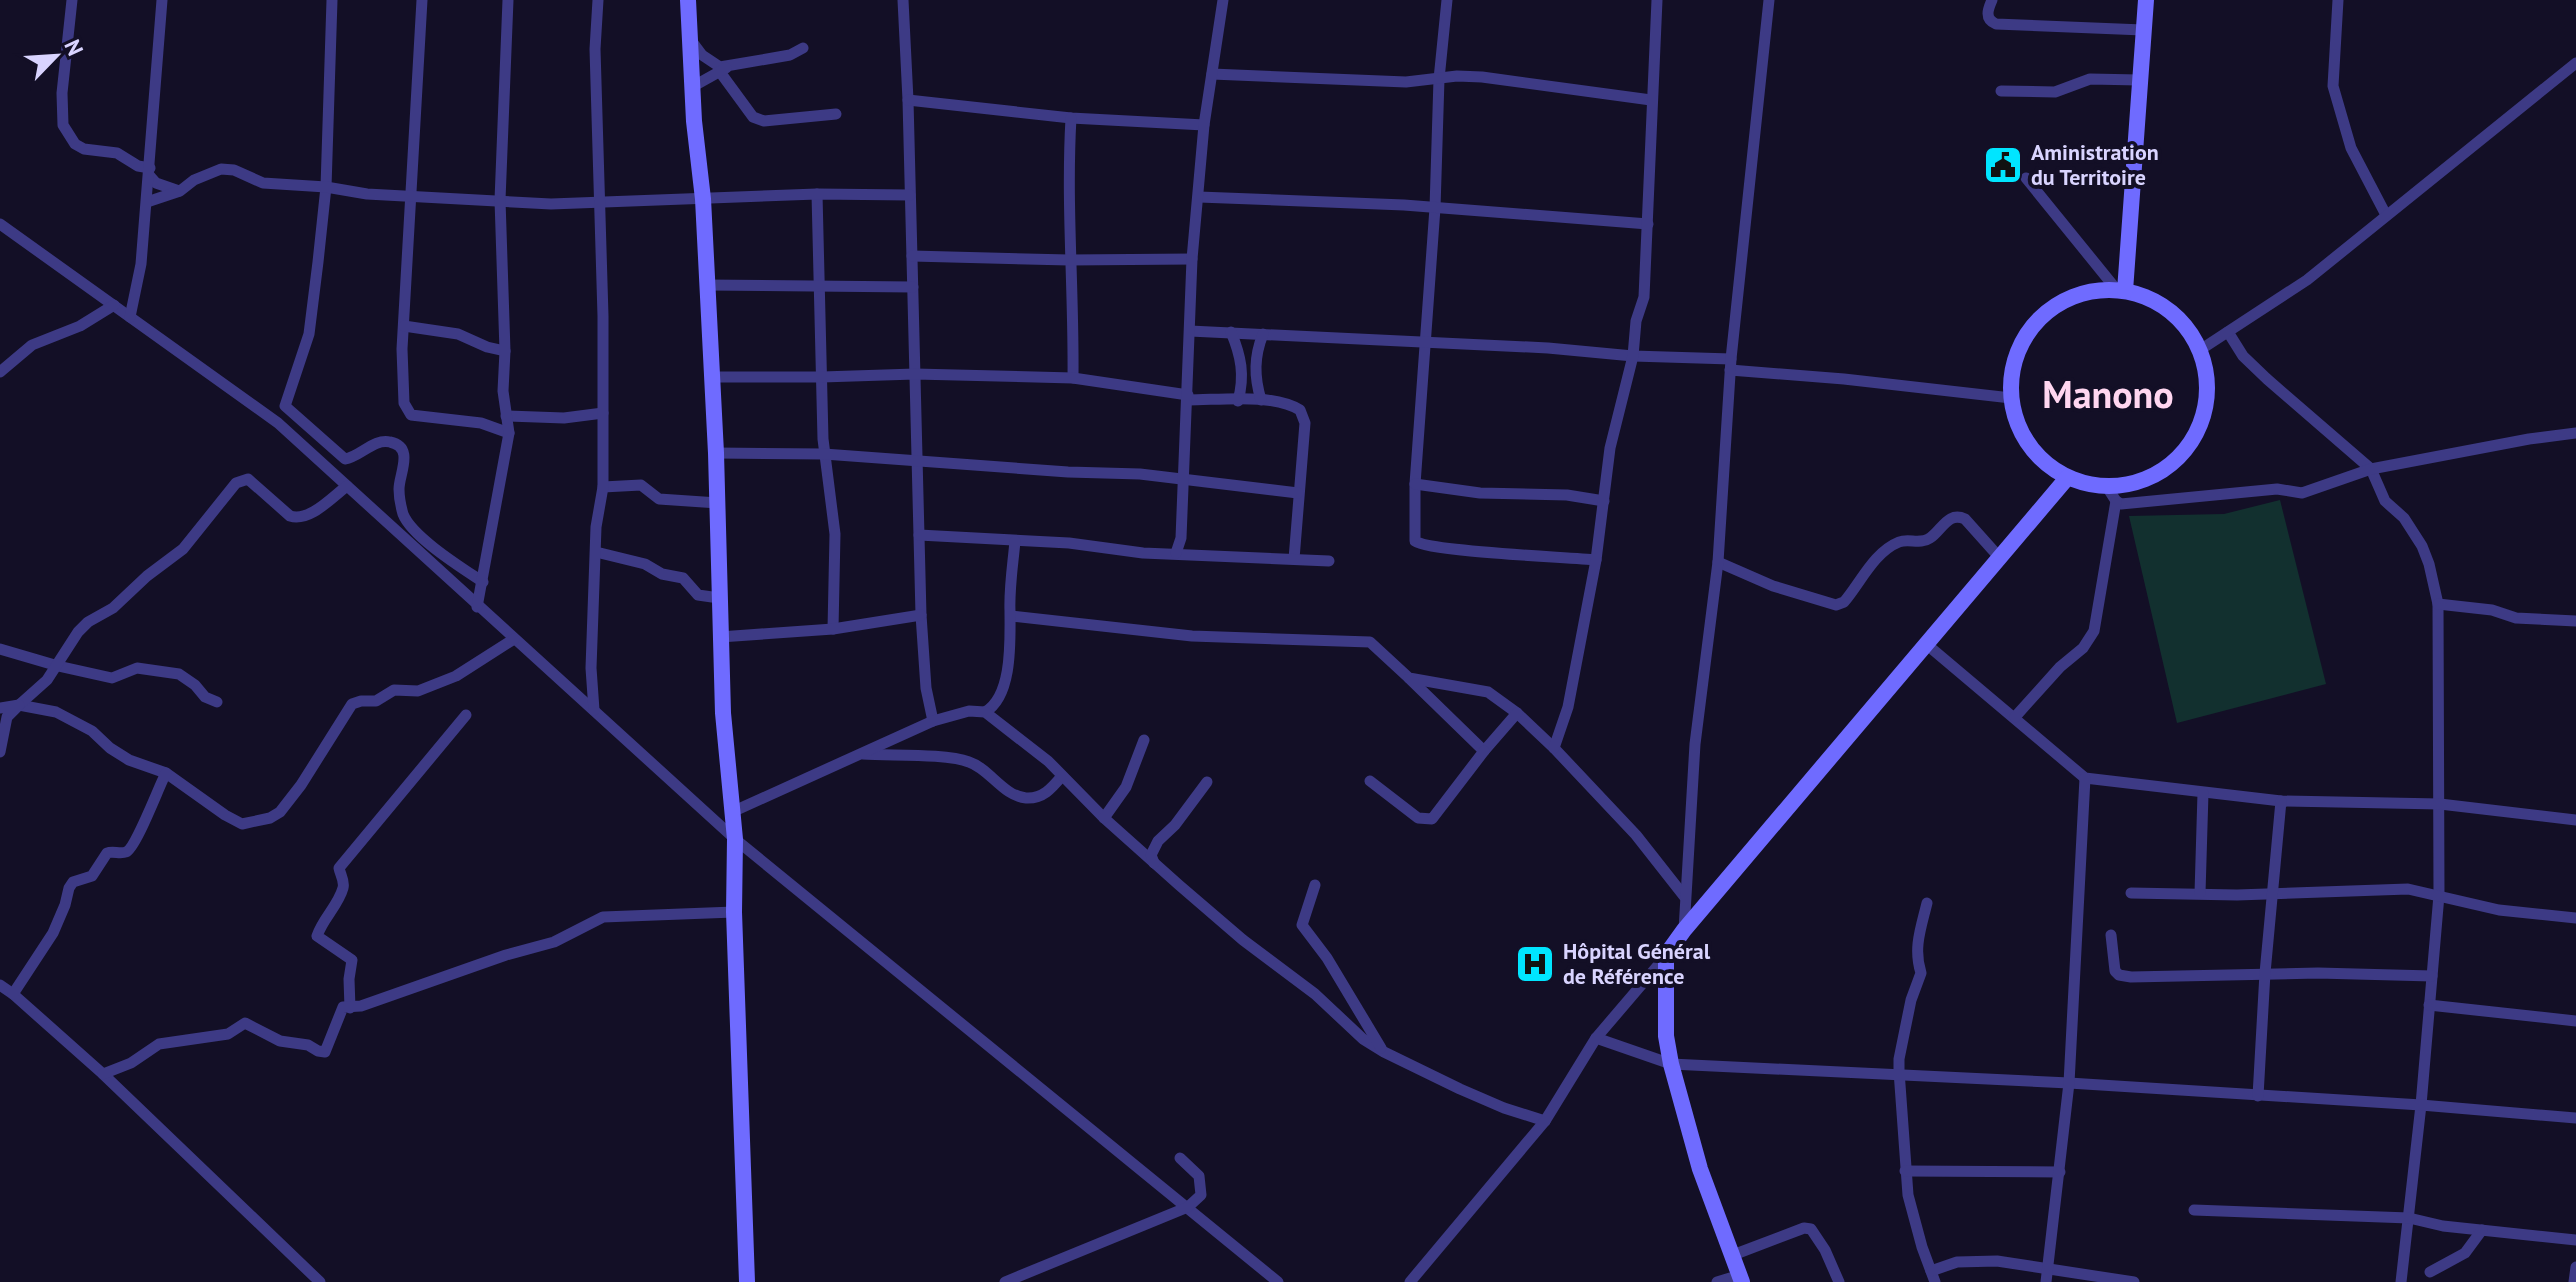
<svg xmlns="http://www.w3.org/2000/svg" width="2576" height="1282" font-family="'PT Sans',sans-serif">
  <rect width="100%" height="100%" fill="#130f26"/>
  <!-- pitch -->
  <path fill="#12302f" d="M2280,500l46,184 -149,39 -48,-207 95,-2z"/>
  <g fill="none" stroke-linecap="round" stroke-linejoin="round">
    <!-- street -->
    <g stroke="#3d3a85" stroke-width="11">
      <path d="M72,0l-10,93 1,32 12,19 9,5 33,4 21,13 12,2"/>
      <path d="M332,0l-6,187 -8,75 -9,72 -24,72 60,53c15,-2 29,-21 45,-17 25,5 9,32 9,47 0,8 2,18 4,25 9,23 59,54 80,68"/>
      <path d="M422,0l-20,349 2,54 7,12 70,8 28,10"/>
      <path d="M903,0l5,100 13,515 5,73 7,33"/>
      <path d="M1447,0l-8,79 -4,129 -20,276v57c15,11 152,16 181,19"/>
      <path d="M1992,0c-4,9 -8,19 4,24l147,6"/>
      <path d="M2338,0l-5,86 18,62 35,67"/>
      <path d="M690,39l12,16 18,12 70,-12 13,-7"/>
      <path d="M720,72l33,45 11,4 72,-7"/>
      <path d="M1212,74l194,8 51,-6 25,1 169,23"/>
      <path d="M692,87l34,-19"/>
      <path d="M2001,91l54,1 35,-13 49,1"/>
      <path d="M908,100l163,18 133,7"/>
      <path d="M1071,118c-5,87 3,173 2,260"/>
      <path d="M149,175l7,8 23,8"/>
      <path d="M2026,178l90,111"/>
      <path d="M817,194l6,245 12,95 -2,95"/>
      <path d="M1199,197l205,8 244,19"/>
      <path d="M147,202l33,-11 14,-11 27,-11 13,1 29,13 63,4 41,7 184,10 266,-10 93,1"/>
      <path d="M0,224l278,199 457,416 543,443"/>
      <path d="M912,256l157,4 123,-1"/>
      <path d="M707,285l206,2"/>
      <path d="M130,317l11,-53 21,-264"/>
      <path d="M404,326l54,8 29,13 18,4"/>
      <path d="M1190,331l358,17 85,8 98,3"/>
      <path d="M1231,332c10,24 14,43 7,69"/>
      <path d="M2228,332l15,24 24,23 104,90 14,32 19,17 18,28 7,18 9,40 1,291 -18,210 -20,177"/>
      <path d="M2200,350l107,-70 269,-217"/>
      <path d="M1730,370l114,9 167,19"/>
      <path d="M0,372l32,-27 48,-19 34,-21"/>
      <path d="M712,377h110l93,-3 158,4 115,17"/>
      <path d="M1188,400c32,0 84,-7 112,10l5,13 -11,136"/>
      <path d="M1261,400c-7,-24 -7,-43 2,-66"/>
      <path d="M506,416l58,2 39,-5"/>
      <path d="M716,453l108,1 244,18 72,2 158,19"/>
      <path d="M1415,484l65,9 87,2 37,6"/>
      <path d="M603,487l38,-2 18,14 59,4"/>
      <path d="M2107,487l9,14 5,3 156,-15 25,4 69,-24 158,-30 47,-6"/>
      <path d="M919,535l150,8 74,10 186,8"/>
      <path d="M596,552l49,12 17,10 21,4 15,17 21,3"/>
      <path d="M1176,553l5,-15 11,-279 12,-134 19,-125"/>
      <path d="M1718,562l55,24 63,19 8,-3c17,-20 30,-50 55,-60 10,-4 21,3 31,-4 12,-8 18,-27 35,-19l34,38"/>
      <path d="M2438,604l54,6 24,8 60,3"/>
      <path d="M477,607l32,-174 -6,-42 2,-40 -5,-151 8,-200"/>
      <path d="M1011,616l181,20 178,6 39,36 79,14 29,21 37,35 82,87 48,61"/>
      <path d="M720,637l113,-8 88,-14"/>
      <path d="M1925,643l160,135 196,23 159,3 136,16"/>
      <path d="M0,649l58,17 54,12 25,-10 42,6 16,11 10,12 12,5"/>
      <path d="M1409,678l75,73 33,-38"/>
      <path d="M19,705l37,7 36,19 18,17 19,12 37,13 59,42 17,9 28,-6 10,-6 21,-27 51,-81 9,-3h15l18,-11 24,1 38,-15 58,-37"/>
      <path d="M19,705l28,-25 31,-48 10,-10 25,-14 34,-32 36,-27 53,-66 12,-4 42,37c20,6 41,-18 57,-30"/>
      <path d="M0,708l19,-3 -12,12 -7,35"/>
      <path d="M594,710l-3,-42 5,-141 7,-40v-171l-8,-267 3,-49"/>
      <path d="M985,712c28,-16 25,-72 25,-101 -1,-23 3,-47 5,-70"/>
      <path d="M2015,717l45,-50 23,-19 11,-17 22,-130"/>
      <path d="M1554,748l14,-41 28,-147 14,-112 23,-92 3,-35 8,-24 13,-297"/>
      <path d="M863,754c28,2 82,-1 106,8 21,7 34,34 57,36 17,1 26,-10 36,-22"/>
      <path d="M1370,781l48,37 14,1 52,-68"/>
      <path d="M732,812l201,-91 36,-10 16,1 63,49 56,57 75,67 64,55 72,54 48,45 21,13 76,37 44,19 41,13"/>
      <path d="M1104,818l22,-31 18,-47"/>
      <path d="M1154,863l-3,-8 7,-14 17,-16 32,-43"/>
      <path d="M1315,885l-13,40 25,33 54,90"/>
      <path d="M2131,893l106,2 171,-6 91,21 77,8"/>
      <path d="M2200,893l3,-100"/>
      <path d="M1927,903c-6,25 -14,45 -6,70l-10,27 -12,59v12l9,124 14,52 13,35"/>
      <path d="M1684,930l11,-186 23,-182 13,-203 38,-359"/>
      <path d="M2111,935l4,36 4,4 12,2 187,-4 114,3"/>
      <path d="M0,985l13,9 90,80 217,208"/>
      <path d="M13,994l40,-61 12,-28 4,-17 4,-6 19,-6 15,-23c5,-2 14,1 19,-1 10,-4 33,-66 40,-79"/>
      <path d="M2429,1005l147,16"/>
      <path d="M350,1008l-1,-29 3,-19 -35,-24c6,-18 21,-30 26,-48 2,-7 -3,-14 -4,-20l127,-153"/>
      <path d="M1596,1038l75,26 398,19 352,22 155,13"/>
      <path d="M103,1074l28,-11 28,-19 69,-10 17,-11 35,18 28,4 10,6 7,1 18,-45 18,-1 145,-51 48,-13 49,-25 131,-5"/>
      <path d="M2258,1096l7,-123 16,-172"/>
      <path d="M1905,1171l155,1"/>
      <path d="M2194,1210l215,8 34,8 133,14"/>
      <path d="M1733,1255l71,-27 7,1 14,21 14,32"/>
      <path d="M1931,1271l26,-9 40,-1 137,21"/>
      <path d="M2430,1272l35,-19 17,-23"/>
      <path d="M1005,1282l183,-75 13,-12 -2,-19 -19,-18"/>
      <path d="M1410,1282l135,-161 51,-83 70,-82"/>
      <path d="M1717,1282l23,-7"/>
      <path d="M2046,1282l23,-199 16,-305"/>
      <path d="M2574,1282l2,-15"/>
    </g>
    <!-- secondary -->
    <g stroke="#6f6bff" stroke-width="16">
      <path d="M688,0l6,121 9,78 13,254 7,260 12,126 -1,73 13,370"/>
      <circle cx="2109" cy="388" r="98"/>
      <path d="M2125,291l21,-291"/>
      <path d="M1742,1282l-42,-113 -29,-105 -5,-28v-81l18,-25 383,-452"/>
    </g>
  </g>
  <!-- icons -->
  <defs>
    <symbol id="civic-square" viewBox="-11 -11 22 22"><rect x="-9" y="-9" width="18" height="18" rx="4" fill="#00e5ff" stroke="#130f26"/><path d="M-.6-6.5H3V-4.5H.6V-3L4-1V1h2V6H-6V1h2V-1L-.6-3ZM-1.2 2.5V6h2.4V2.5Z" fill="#111"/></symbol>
    <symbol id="hospital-square" viewBox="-11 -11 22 22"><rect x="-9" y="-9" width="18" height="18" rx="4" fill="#00e5ff" stroke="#130f26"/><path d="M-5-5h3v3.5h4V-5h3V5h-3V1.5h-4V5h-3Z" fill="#111"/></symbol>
  </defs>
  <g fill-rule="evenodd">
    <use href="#civic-square" x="1981" y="143" width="44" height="44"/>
    <use href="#hospital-square" x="1513" y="942" width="44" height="44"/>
  </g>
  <g text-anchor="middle" stroke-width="8" stroke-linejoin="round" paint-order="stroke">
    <!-- poi labels -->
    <g font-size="22" font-weight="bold" fill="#d9d4ff" stroke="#130f26" text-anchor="start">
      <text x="2031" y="160">Aministration<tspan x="2031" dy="25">du Territoire</tspan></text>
      <text x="1563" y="959">Hôpital Général<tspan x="1563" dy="25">de Référence</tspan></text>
    </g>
    <!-- town labels -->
    <g font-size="38" font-weight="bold" fill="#ffd6f0" stroke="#130f26">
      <text x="2108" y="408">Manono</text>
    </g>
  </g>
  <!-- north arrow -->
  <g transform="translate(56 56) rotate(65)" stroke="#130f26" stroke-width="6" paint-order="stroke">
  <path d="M0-6L14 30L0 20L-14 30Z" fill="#d9d4ff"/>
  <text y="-12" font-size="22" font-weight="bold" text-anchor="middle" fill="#d9d4ff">N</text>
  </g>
</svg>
